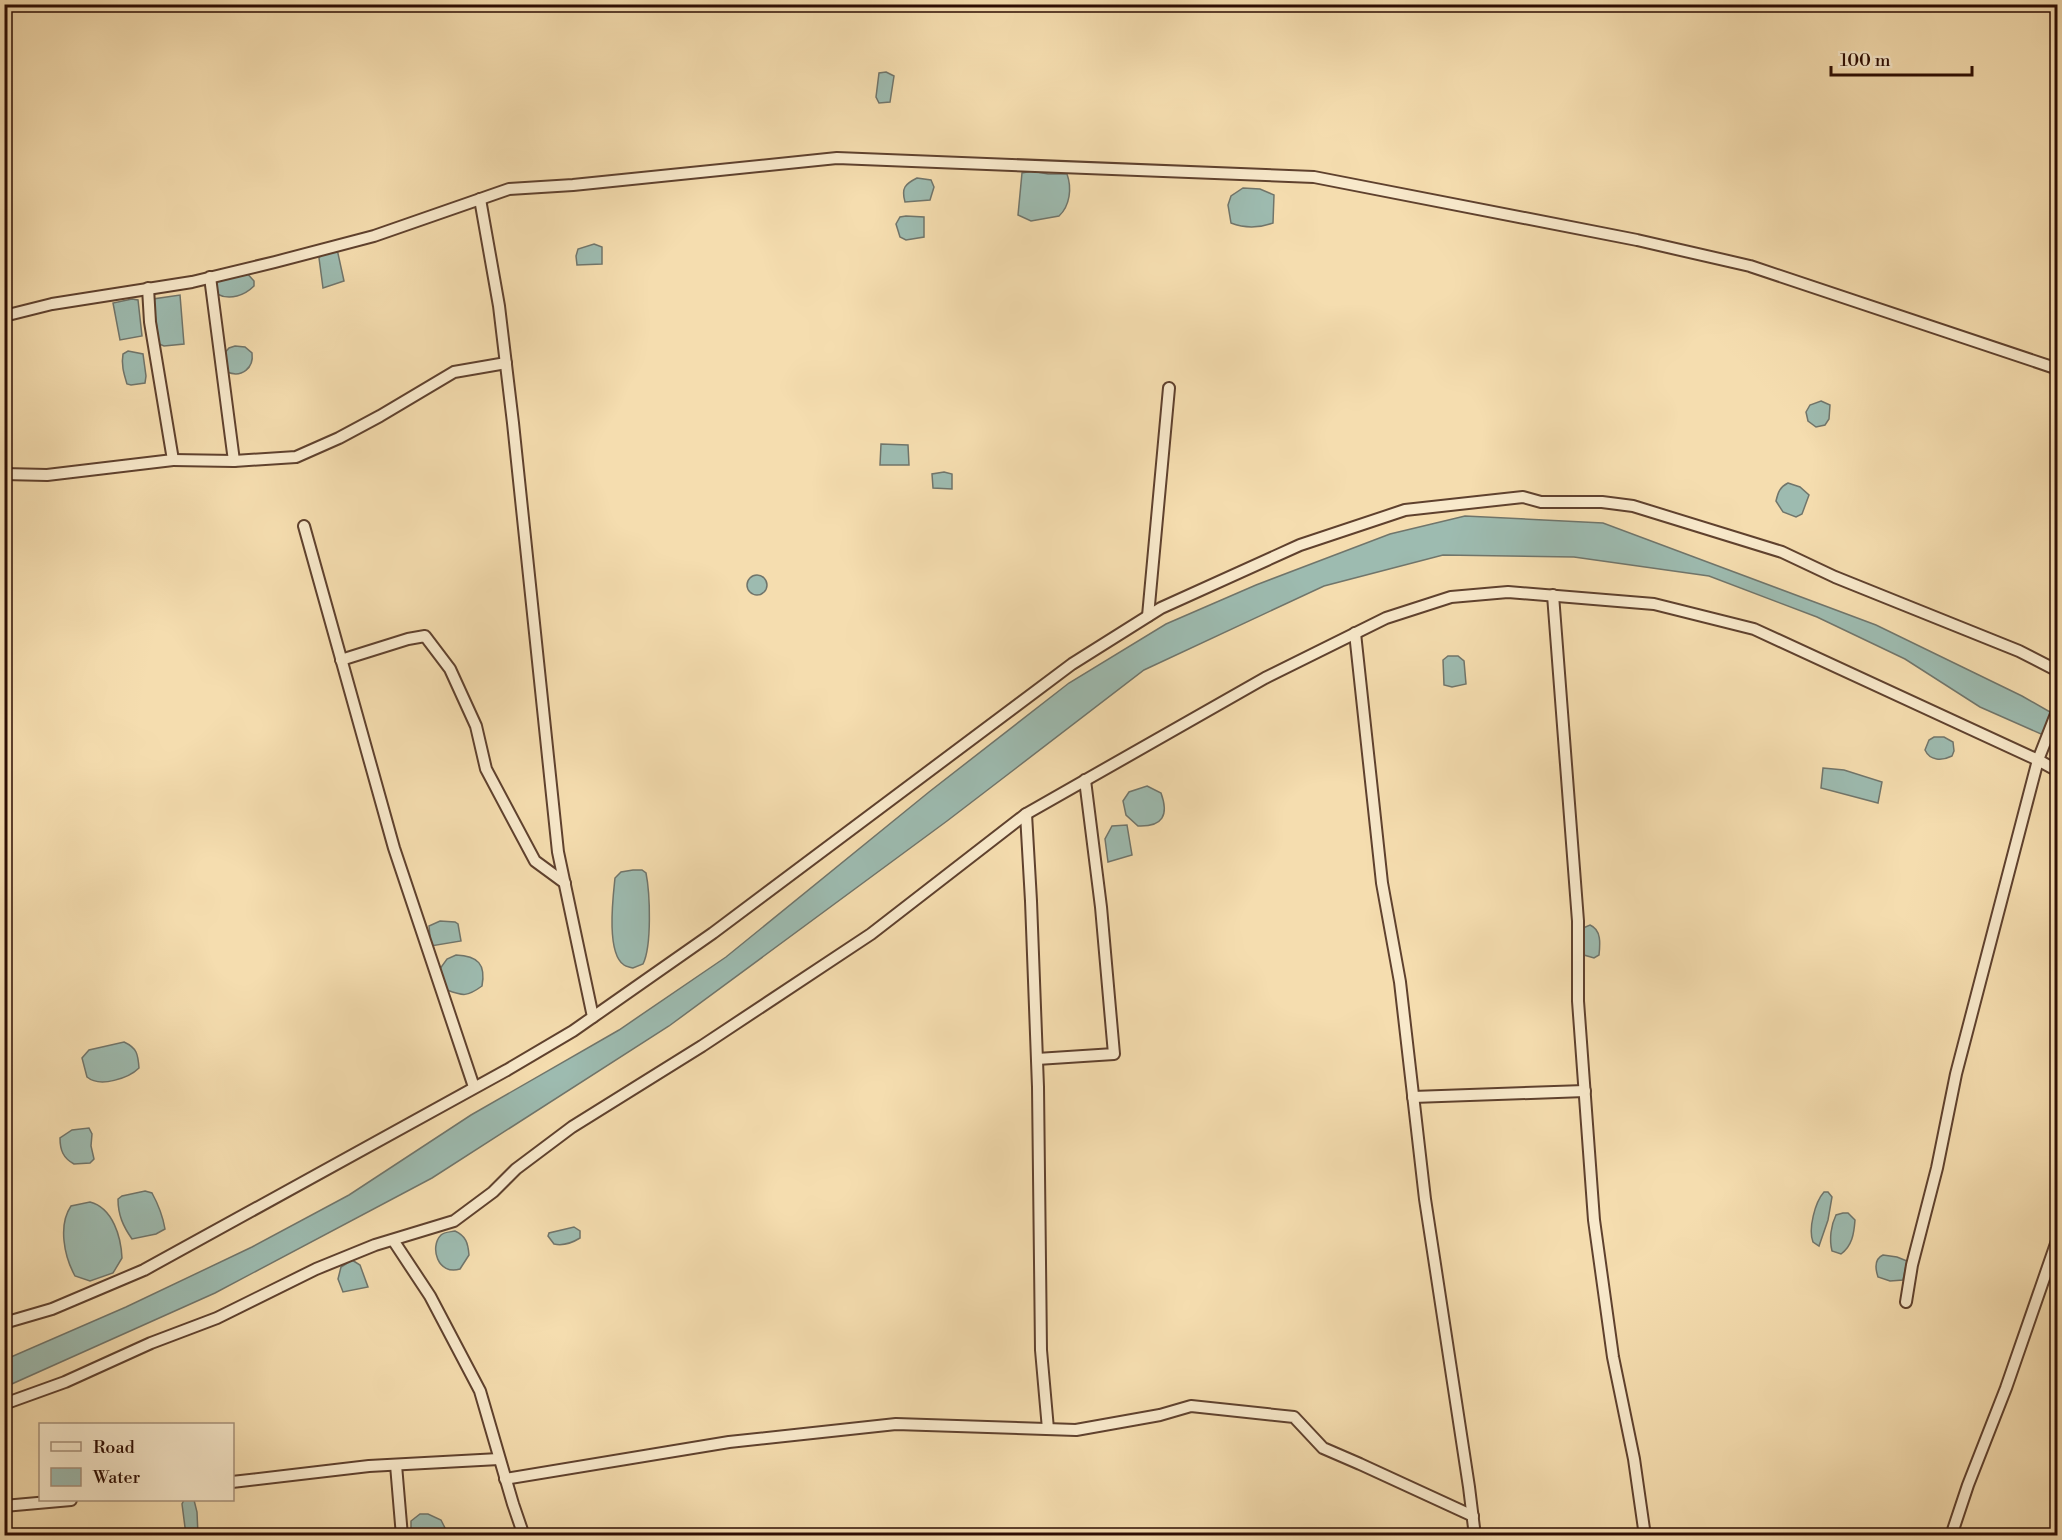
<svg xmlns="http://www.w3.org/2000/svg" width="2062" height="1540" font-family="'Libre Bodoni',serif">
  <rect width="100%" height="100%" fill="#f5ddaf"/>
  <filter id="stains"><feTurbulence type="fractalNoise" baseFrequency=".00333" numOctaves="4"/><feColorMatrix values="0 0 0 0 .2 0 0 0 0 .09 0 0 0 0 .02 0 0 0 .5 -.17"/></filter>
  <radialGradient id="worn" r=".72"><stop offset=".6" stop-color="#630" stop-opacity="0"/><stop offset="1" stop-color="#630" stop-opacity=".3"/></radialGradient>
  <!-- water -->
  <g fill="#9dbbb0" stroke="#70756b" stroke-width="1.5">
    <path d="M886,72l8,4 -4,26 -11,1 -3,-6 3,-24z"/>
    <path d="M1032,171l16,3h19c5,14 3,32 -8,42l-28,5 -13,-6 4,-42z"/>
    <path d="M917,178l14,2 3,7 -4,13 -25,2c-4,-14 0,-18 12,-24z"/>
    <path d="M1243,188l17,1 14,6 -1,28c-14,5 -29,5 -42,0l-3,-18 3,-9z"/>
    <path d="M906,216l18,1v20l-18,3 -6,-3 -4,-13 4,-7z"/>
    <path d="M594,244l8,3v17l-25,1 -1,-9 2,-7z"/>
    <path d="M325,249h12l7,32 -21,7 -4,-30z"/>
    <path d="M245,271l9,10v5c-9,9 -24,15 -37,8l-3,-10 9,-6z"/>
    <path d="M180,295l4,49 -20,2 -5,-2 -6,-45z"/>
    <path d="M132,299l6,1 4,36 -22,4 -7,-37z"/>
    <path d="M235,346l10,1 7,6c2,15 -10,25 -25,19l-5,-16 7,-8z"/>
    <path d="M128,351l15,3 3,22 -1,7 -14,2 -4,-1c-3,-10 -6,-19 -4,-30z"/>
    <path d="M1821,401l9,4 -1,14 -4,6 -9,2 -8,-6 -2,-9 4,-7z"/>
    <path d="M881,444l27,1 1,20h-29z"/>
    <path d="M944,472l8,2v15l-19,-1 -1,-14z"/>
    <path d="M1788,483l12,4 9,8 -7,19 -6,3 -13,-5 -7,-11c2,-9 4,-14 12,-18z"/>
    <path d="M1465,516l138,7 273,102 146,71 35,20v25l-77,-34 -75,-48 -88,-42 -108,-41 -135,-19 -131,-2 -119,31 -180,84 -197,151 -278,205 -237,152 -217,115 -210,94 -1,-27 122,-53 126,-60 97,-52 122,-80 148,-85 107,-73 203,-165 140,-109 97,-59 90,-39 134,-51z"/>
    <circle cx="757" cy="585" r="10"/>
    <path d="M1448,656h10l6,5 2,23 -14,3 -8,-2 -1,-25z"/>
    <path d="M1934,737h10l9,5 1,9 -2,5c-10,5 -22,5 -27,-6l4,-10z"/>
    <path d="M1823,768l21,2 38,12 -4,21 -57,-15z"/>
    <path d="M1147,786l14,7c8,22 2,34 -23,33l-12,-11 -3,-14 6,-9z"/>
    <path d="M1127,825l5,30 -24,7 -3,-23 7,-13z"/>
    <path d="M633,870h9l4,3c4,20 6,73 -3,91l-10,4c-3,-1 -7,-1 -9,-3 -18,-12 -11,-68 -9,-87l6,-6z"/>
    <path d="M440,921l15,1 3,2 3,17 -30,5 -2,-20z"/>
    <path d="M1590,925c12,5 10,20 9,30l-5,3 -10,-3 -2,-3 1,-24z"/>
    <path d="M456,955c22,1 30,9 26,31 -15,11 -19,10 -35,4l-8,-20 8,-11z"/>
    <path d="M124,1042c13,6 14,12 15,26 -10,10 -39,20 -52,9l-5,-19 7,-8z"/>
    <path d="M89,1128l3,6 -1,12 3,13 -4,4 -16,1c-11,-6 -14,-14 -14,-26l12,-8z"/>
    <path d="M145,1191l7,2c6,11 11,24 13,36l-9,5 -24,5c-9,-13 -14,-24 -14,-40l4,-3z"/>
    <path d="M1824,1192h4l4,5 -4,23 -9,26 -6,-4c-5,-13 2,-40 11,-50z"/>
    <path d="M90,1202c23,6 31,35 32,56l-9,15 -23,8 -15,-5c-11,-20 -17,-51 -4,-70z"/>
    <path d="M1843,1213h5l7,7c-1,14 -3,26 -14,34l-9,-3c-3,-12 -1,-26 4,-36z"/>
    <path d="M574,1227l6,4v7c-8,5 -17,8 -26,6l-6,-8 1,-3z"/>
    <path d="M455,1231c11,5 13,12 14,24l-9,14c-22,7 -31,-22 -19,-34 3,-3 9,-3 14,-4z"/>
    <path d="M1883,1255l14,2 10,4 -4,19 -13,1 -12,-4c-3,-9 -4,-18 5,-22z"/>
    <path d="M352,1260l8,5 8,22 -25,5 -5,-13 3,-12z"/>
    <path d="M184,1500h10l3,12 1,23h-12l-4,-31z"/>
    <path d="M420,1514h8l13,6 4,8 -5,7h-29v-14z"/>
  </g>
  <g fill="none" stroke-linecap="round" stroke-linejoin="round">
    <defs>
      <g id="minor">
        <path d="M210,277l24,184 62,-4 43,-19 41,-22 74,-44 52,-9"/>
        <path d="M4,314h8l40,-10 140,-22 83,-20 99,-26 135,-47 64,-4 264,-27 477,19 323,63 113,26 308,103"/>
        <path d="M173,460l61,1"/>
        <path d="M4,474l43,1 126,-15 -23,-138 -2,-34"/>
        <path d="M304,526l90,322 80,239"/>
        <path d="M1553,595l25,326v80l16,219 19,137 21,102 11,77"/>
        <path d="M1148,616l21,-228"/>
        <path d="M1355,633l27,250 18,99 25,217 44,288 6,49"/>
        <path d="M341,660l67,-21 17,-3 25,33 26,57 10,43 49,92 30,22"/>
        <path d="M1026,814l5,87 7,186 3,263 7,79"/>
        <path d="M593,1017l120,-84 359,-269 89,-56 139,-63 105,-35 118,-13 18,5h61l31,4 149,46 53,25 184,74 39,20"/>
        <path d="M1037,1059l77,-5 -13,-147 -16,-127"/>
        <path d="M1413,1097l172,-6"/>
        <path d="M393,1240l37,56 50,95 33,113 11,32"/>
        <path d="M1906,1302l6,-37 25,-97 19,-94 82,-314 20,-51"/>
        <path d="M4,1323l48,-14 92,-39 363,-200 66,-39 20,-14 -35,-165 -45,-429 -14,-117 -19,-107"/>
        <path d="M4,1404l61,-22 86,-39 66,-25 99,-49 59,-24 79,-24 39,-29 23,-23 56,-42 130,-81 169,-112 155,-120 239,-136 121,-60 65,-21 57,-5 146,12 100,25 284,131 20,11"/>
        <path d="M396,1465l6,71"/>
        <path d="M505,1479l224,-37 167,-18 180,6 84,-15 31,-9 103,11 29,31 37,16 113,52"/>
        <path d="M232,1482l137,-16 130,-7"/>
        <path d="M4,1506l67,-6"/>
        <path d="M1951,1536l17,-51 38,-97 52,-150"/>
      </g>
    </defs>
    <!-- minor casing -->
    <use href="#minor" stroke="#5f412e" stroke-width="14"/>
    <!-- minor -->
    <use href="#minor" stroke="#f8e9cb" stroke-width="10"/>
  </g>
  <!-- margin -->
  <rect width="2062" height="1540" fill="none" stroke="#f5ddaf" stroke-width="24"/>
  <rect x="6" y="6" width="2050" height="1528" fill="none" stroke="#2d0d03" stroke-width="3"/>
  <rect x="12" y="12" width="2038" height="1516" fill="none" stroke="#2d0d03" stroke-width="1.5"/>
  <!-- legend -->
  <rect x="39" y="1423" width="195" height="78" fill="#f8e9cb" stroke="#a7917b" stroke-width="1.5"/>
  <rect x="51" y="1442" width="30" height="9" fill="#f8e9cb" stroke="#a7917b" stroke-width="1.5"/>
  <text x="93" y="1453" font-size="18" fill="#2d0d03">Road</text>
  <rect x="51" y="1468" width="30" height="18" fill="#9dbbb0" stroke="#a7917b" stroke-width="1.5"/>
  <text x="93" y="1483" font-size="18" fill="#2d0d03">Water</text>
  <!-- scale -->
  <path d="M1831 66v9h141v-9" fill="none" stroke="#2d0d03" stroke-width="3"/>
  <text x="1840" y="66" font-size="18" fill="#2d0d03" stroke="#f8e9cb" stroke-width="4.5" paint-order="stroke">100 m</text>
  <rect width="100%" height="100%" filter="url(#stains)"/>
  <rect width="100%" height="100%" fill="url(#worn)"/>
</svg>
